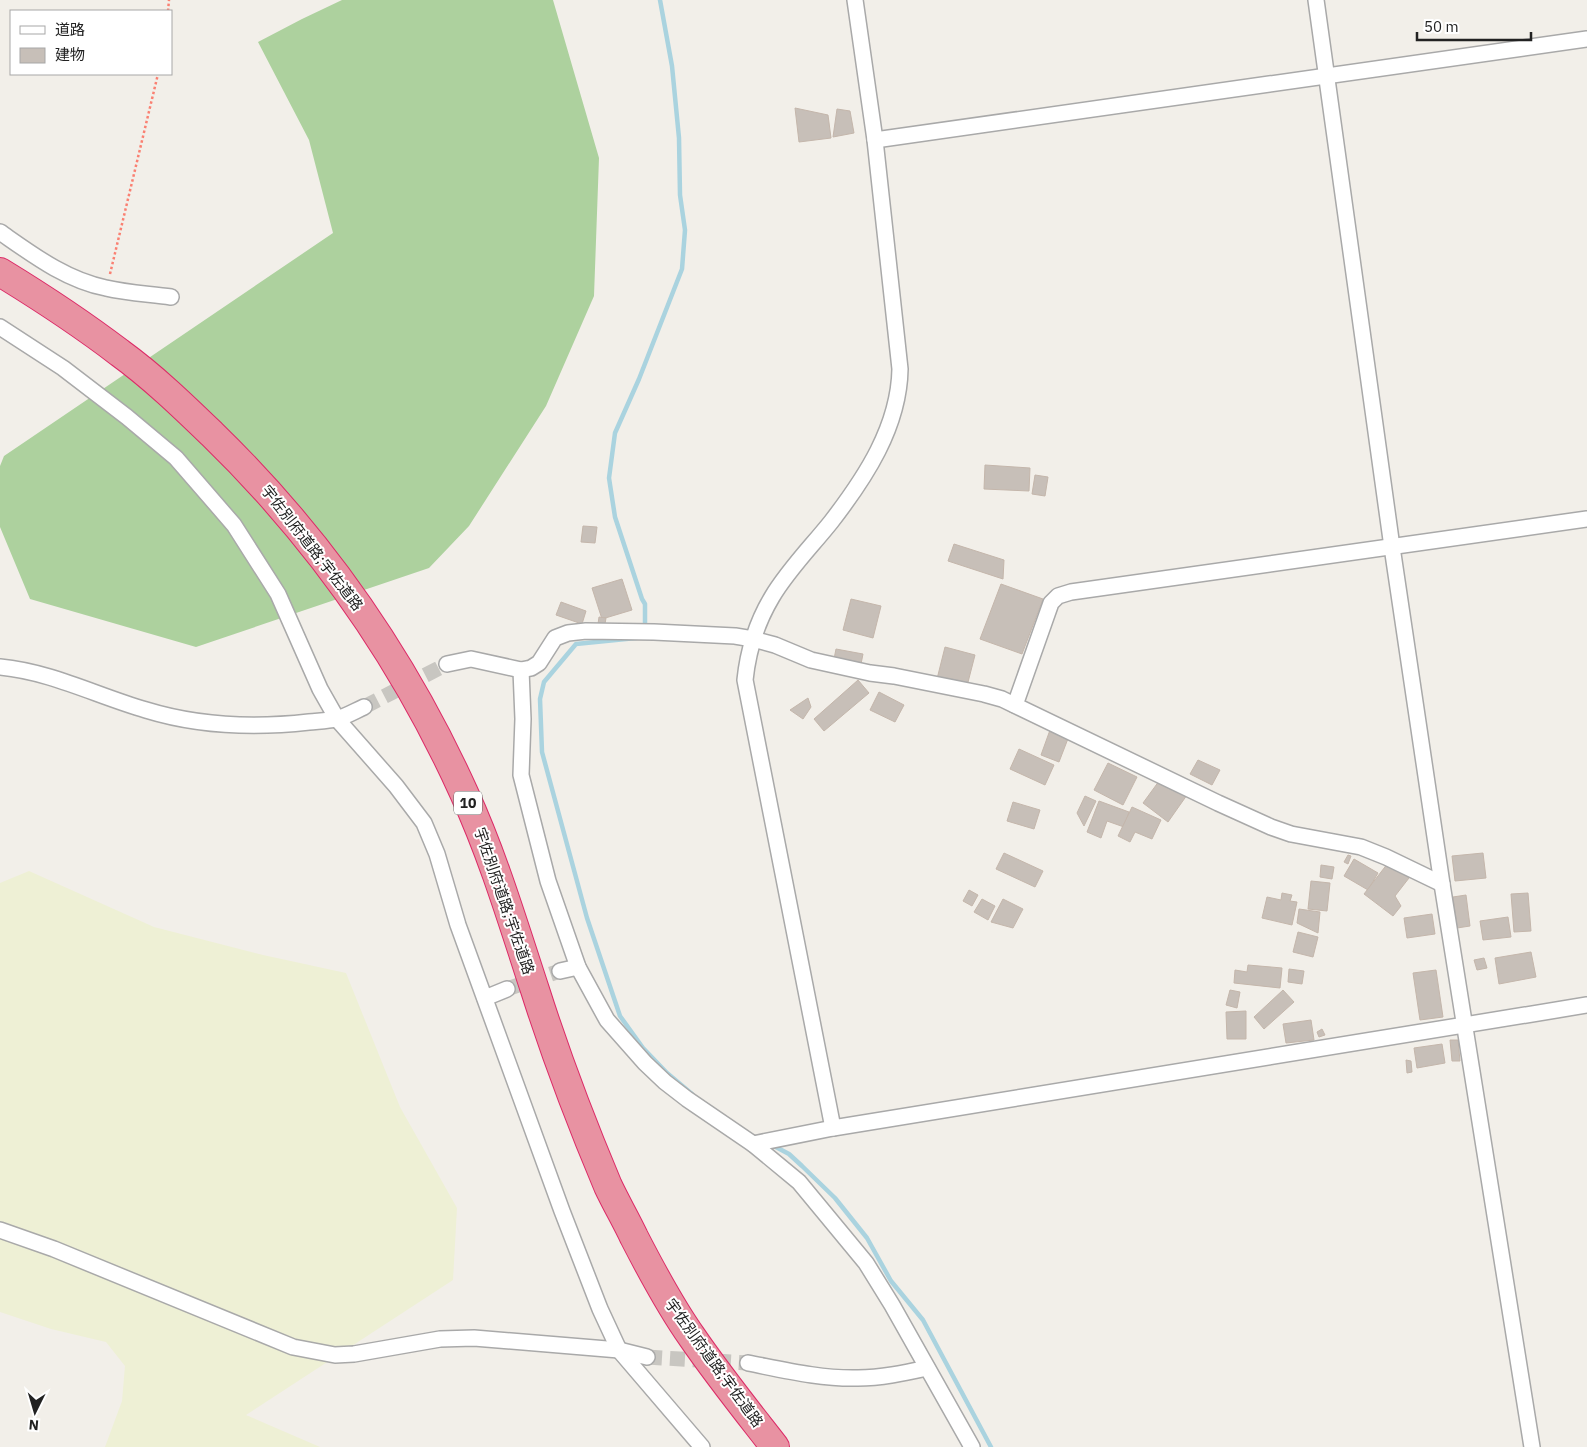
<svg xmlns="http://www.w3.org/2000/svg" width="1587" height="1447" font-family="'IBM Plex Sans','Noto Sans JP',sans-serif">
  <rect width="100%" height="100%" fill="#f2efe9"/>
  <!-- farmland -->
  <path fill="#eef0d5" d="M29,871l125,56 109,28 83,18 54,134 57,101 -4,72 -207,135 74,32h-215l17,-46 3,-35 -19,-24 -55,-13 -51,-17v-429z"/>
  <!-- forest -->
  <path fill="#add19e" d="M342,0h211l46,158 -5,138 -48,110 -77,120 -40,42 -233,79 -166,-48 -30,-72v-61l4,-10 329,-223 -24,-93 -51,-98 44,-23z"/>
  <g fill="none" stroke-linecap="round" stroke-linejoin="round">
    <!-- stream -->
    <g stroke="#aad3df" stroke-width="4.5">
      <path d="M645,630v-26l-3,-5 -27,-82 -6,-39 6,-45 24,-54 43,-110 3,-39 -5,-35 -1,-57 -7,-72 -12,-66"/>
      <path d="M636,638l-60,6 -32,38 -4,17 2,53 45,166 33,98 23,32 24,25 25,21"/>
      <path d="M772,1145l17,9 13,12 33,32 32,40 24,43 32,39 68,127"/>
    </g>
  </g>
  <!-- building -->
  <g fill="#c7bfb8" stroke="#c4b6ab">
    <path d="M795,108l33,7 3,23 -32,4z"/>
    <path d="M837,109l13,2 4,22 -21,4z"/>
    <path d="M985,465l45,3 -1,23 -45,-2z"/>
    <path d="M1035,475l13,2 -3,19 -13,-2z"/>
    <path d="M583,526l14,1 -2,16 -14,-1z"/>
    <path d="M954,544l50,16 -1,19 -55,-18z"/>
    <path d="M622,579l10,31 -30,9 -10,-31z"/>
    <path d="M1001,584l42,15 -21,55 -42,-15z"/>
    <path d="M851,599l30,7 -8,32 -30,-8z"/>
    <path d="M561,602l25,9 -4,13 -26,-9z"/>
    <path d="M599,617l7,1 -1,6h-7z"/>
    <path d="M945,647l30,8 -8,31 -30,-7z"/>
    <path d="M836,649l27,5 -2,10 -27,-5z"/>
    <path d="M858,680l11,13 -45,38 -10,-12z"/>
    <path d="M879,692l25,13 -9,17 -25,-12z"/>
    <path d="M808,698l3,9 -8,12 -13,-9z"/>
    <path d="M1050,730l19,6 -10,26 -18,-7z"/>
    <path d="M1019,749l35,16 -9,20 -35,-16z"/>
    <path d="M1198,760l22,10 -8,15 -22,-11z"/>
    <path d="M1108,763l29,14 -14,28 -29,-15z"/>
    <path d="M1162,777l25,18 -19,27 -25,-19z"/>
    <path d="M1085,796l11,5 -12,25 -7,-13z"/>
    <path d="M1099,801l30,11 -5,15 -17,-6 -6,17 -14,-6z"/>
    <path d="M1013,802l27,8 -6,19 -27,-8z"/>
    <path d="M1132,807l29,13 -9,19 -17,-7 -5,10 -12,-6z"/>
    <path d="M1004,853l39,18 -8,16 -39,-18z"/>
    <path d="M1483,853l3,25 -31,3 -3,-25z"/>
    <path d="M1348,855l3,1 -3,8 -4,-2z"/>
    <path d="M1354,859l24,14 -10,17 -24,-14z"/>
    <path d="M1388,863l21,15 -14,18 6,10 -8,10 -29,-22z"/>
    <path d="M1321,865l13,2 -2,12 -12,-2z"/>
    <path d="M1311,881l19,2 -3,28 -19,-2z"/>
    <path d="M969,890l9,5 -6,11 -9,-5z"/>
    <path d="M1282,893l10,2 -2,6 7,1 -5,23 -30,-7 5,-21 14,3z"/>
    <path d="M1528,893l3,38 -17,1 -3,-38z"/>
    <path d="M1466,895l4,31 -13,2 -4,-31z"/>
    <path d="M982,899l13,7 -7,14 -14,-8z"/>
    <path d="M1003,899l20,10 -10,19 -22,-6z"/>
    <path d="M1299,909l21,3 -2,21 -21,-10z"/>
    <path d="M1432,914l3,20 -28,4 -3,-20z"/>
    <path d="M1508,917l3,20 -28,3 -3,-19z"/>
    <path d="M1298,932l20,5 -5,20 -20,-5z"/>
    <path d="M1531,952l5,25 -37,7 -4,-26z"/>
    <path d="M1484,958l3,10 -10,2 -3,-10z"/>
    <path d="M1248,965l34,3 -2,20 -46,-5 1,-13 12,2z"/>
    <path d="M1289,969l15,2 -2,13 -14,-2z"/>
    <path d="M1436,970l7,47 -23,3 -7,-47z"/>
    <path d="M1230,990l10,2 -3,16 -11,-3z"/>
    <path d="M1283,990l11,12 -30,27 -10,-12z"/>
    <path d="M1246,1011v28h-19l-1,-27z"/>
    <path d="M1311,1020l3,20 -28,3 -3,-19z"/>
    <path d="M1322,1029l3,6 -6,2 -2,-5z"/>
    <path d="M1450,1040h8l2,21h-8z"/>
    <path d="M1442,1044l3,19 -28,5 -3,-20z"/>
    <path d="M1406,1060l5,1 1,11 -5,1z"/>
  </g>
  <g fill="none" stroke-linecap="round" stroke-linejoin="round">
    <!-- minor-tunnel -->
    <g stroke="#c8c6c1" stroke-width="15" stroke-dasharray="15 8" stroke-linecap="butt">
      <path d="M364,707l83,-43"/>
      <path d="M507,989l53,-18"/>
      <path d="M647,1357l101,6"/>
    </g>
    <defs>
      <g id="minor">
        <path d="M1316,0l76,547 50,337 90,563"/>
        <path d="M875,140l712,-101"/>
        <path d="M0,232c33,23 66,48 106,56 21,5 44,6 65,9"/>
        <path d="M0,327l63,41 64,49 49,41 58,67 44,69 42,95 17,30 59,67 28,37 13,31 21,71 104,286 38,98 19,41 83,97"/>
        <path d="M447,664l24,-5 50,11 10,-2 8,-5 16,-25 13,-5 18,-2 68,1 81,4 18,3 22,6 36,15 59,13 24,3 90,18 18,5 216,104 53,24 20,7 70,13 25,10 56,27"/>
        <path d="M0,667c52,5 97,29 146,43 52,16 110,18 163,12 9,-1 18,-1 27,-3 9,-2 19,-8 28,-12"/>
        <path d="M521,670l2,49 -2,56 27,106 30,86 29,53 38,43 20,19 22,17 66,45 46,38 67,81 26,42 80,142"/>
        <path d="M1015,705l36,-102 7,-7 13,-4 516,-73"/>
        <path d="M560,971l18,-4"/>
        <path d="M485,998l22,-9"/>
        <path d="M833,1128l-88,-448c3,-29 12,-58 27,-83 16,-27 39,-50 59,-75 34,-44 68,-95 69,-153l-25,-229 -20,-140"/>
        <path d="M753,1144l80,-16 754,-123"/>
        <path d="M0,1230l54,19 239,98 42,8 19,-1 86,-15 34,-1 145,12 28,7"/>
        <path d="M748,1363c36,7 73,16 110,15 23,0 46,-5 69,-10"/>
      </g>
      <path id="motorway" d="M0,272c41,25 82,52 120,81 33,24 63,53 92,81 106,103 191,224 252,359 29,63 49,130 71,197 21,66 46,132 73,196 8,17 18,34 26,51 18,35 36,69 58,100 26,38 55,74 83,110"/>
    </defs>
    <!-- minor casing -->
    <use href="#minor" stroke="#a9a9a9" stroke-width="18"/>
    <!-- motorway casing -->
    <use href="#motorway" stroke="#dc2a67" stroke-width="30"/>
    <!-- path -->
    <g stroke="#fa8072" stroke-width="2.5" stroke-dasharray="2.5 2.5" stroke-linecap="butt">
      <path d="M168,11l1,-11"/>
      <path d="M110,274l48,-200"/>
    </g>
    <!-- minor -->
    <use href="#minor" stroke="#fff" stroke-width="15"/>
    <!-- motorway -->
    <use href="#motorway" stroke="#e892a2" stroke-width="28"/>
  </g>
  <g text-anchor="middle" stroke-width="4" stroke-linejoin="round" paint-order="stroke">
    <!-- shield labels -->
    <rect fill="#fff" stroke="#646464" stroke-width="1" x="454" y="791.5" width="28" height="23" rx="4"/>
    <g font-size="14" font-weight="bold" fill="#222">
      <text x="468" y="808">10</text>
    </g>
    <!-- street labels -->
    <g font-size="15" fill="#222" stroke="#fff">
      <text transform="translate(312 548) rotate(52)" y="5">宇佐別府道路;宇佐道路</text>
      <text transform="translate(504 901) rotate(71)" y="5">宇佐別府道路;宇佐道路</text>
      <text transform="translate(714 1363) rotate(54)" y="5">宇佐別府道路;宇佐道路</text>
    </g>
  </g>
  <!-- legend -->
  <rect x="10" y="10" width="162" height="65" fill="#ffffff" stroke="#a7a7a7"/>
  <rect x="20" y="26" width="25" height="8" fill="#ffffff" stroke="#a7a7a7"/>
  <text x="55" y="35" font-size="15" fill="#222222">道路</text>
  <rect x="20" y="48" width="25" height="15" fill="#c7bfb8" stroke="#a7a7a7"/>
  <text x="55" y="60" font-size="15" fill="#222222">建物</text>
  <!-- north arrow -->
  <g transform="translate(35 1412) rotate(185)" stroke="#ffffff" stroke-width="4" paint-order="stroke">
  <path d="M0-4L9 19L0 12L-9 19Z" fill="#222222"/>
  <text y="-8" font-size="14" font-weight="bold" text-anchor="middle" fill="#222222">N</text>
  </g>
  <!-- scale -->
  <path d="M1417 32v8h114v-8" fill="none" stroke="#222222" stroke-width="2.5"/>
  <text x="1424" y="32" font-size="15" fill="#222222" stroke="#ffffff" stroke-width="4" paint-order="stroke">50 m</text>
</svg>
